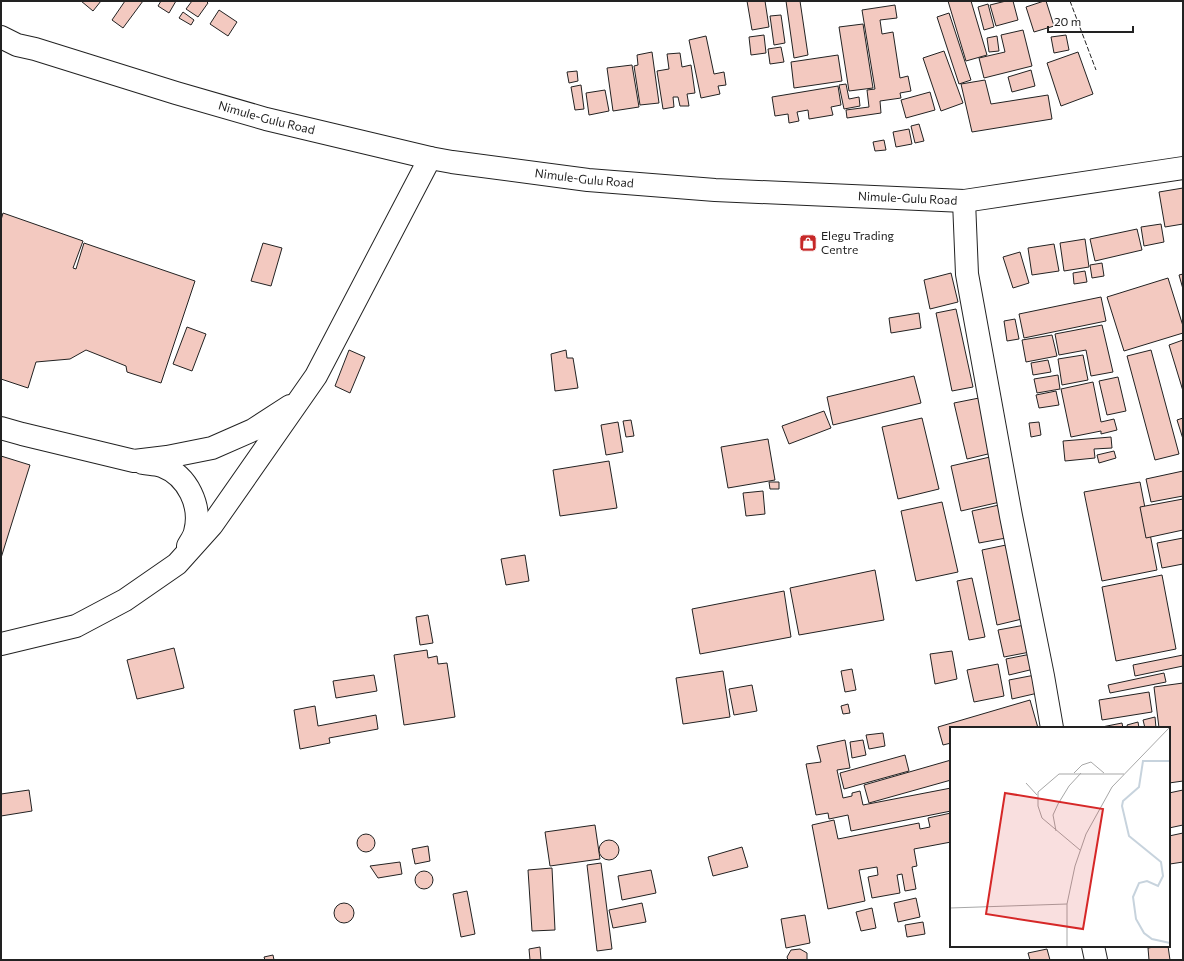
<svg xmlns="http://www.w3.org/2000/svg" width="1184" height="961" font-family="Commissioner,sans-serif">
  <rect width="100%" height="100%" fill="#fff"/>
  <!-- building -->
  <g fill="#f3c9c0" stroke="#222">
    <path d="M81,1h20l-8,10z"/>
    <path d="M125,1h18l-20,27 -11,-8z"/>
    <path d="M161,1h15l-7,12 -11,-7z"/>
    <path d="M192,1h14l2,2 -10,14 -12,-8z"/>
    <path d="M747,1h18l4,26 -17,3z"/>
    <path d="M786,1h14l8,54 -14,3z"/>
    <path d="M948,1h23l16,54 -21,6z"/>
    <path d="M1006,1h7l5,19 -22,6 -6,-21z"/>
    <path d="M1044,1h2l8,25 -20,6 -8,-25z"/>
    <path d="M988,4l6,23 -10,3 -6,-23z"/>
    <path d="M895,5l2,13 -17,2 2,14 11,-2 7,46 8,-2 3,15 -11,2 1,5 -21,3 1,12 -34,5 -1,-8 23,-3 -2,-17 8,-1 -13,-79z"/>
    <path d="M219,10l18,12 -9,14 -18,-12z"/>
    <path d="M183,12l11,8 -3,5 -12,-7z"/>
    <path d="M949,13l22,67 -12,4 -22,-67z"/>
    <path d="M781,15l4,28 -11,2 -4,-29z"/>
    <path d="M863,24l10,64 -24,3 -10,-64z"/>
    <path d="M1023,30l9,36 -48,12 -5,-20 26,-6 -4,-17z"/>
    <path d="M764,35l2,18 -15,2 -2,-18z"/>
    <path d="M1066,35l3,15 -15,3 -3,-16z"/>
    <path d="M706,36l8,38 10,-2 2,13 -8,1 2,8 -19,4 -12,-58z"/>
    <path d="M997,36l2,15 -10,1 -2,-14z"/>
    <path d="M781,47l3,15 -14,2 -2,-15z"/>
    <path d="M944,51l19,52 -22,8 -18,-53z"/>
    <path d="M652,52l7,51 -19,2 -6,-39 4,-1 -1,-10z"/>
    <path d="M1078,52l15,42 -32,12 -14,-43z"/>
    <path d="M680,53l2,14 9,-2 4,28 -8,1 2,12h-9l-2,-9h-5l1,10 -11,2 -6,-38 12,-2 -2,-15z"/>
    <path d="M838,55l4,26 -48,7 -3,-26z"/>
    <path d="M632,65l7,42 -26,4 -6,-43z"/>
    <path d="M1031,70l4,16 -23,6 -4,-15z"/>
    <path d="M577,71l1,10 -9,2 -2,-11z"/>
    <path d="M985,80l6,24 57,-9 4,24 -80,13 -11,-48z"/>
    <path d="M846,84l3,15 10,-2 1,9 -16,3 -5,-24z"/>
    <path d="M581,85l3,24 -9,1 -4,-23z"/>
    <path d="M838,86l3,19 -10,2 2,8 -24,4 -1,-9 -11,2 2,9 -10,2 -1,-9 -13,2 -3,-19z"/>
    <path d="M605,90l4,21 -20,4 -3,-22z"/>
    <path d="M930,92l5,18 -29,8 -5,-18z"/>
    <path d="M919,124l5,17 -9,2 -4,-17z"/>
    <path d="M909,129l3,15 -16,3 -3,-15z"/>
    <path d="M884,140l2,10 -11,1 -2,-9z"/>
    <path d="M1183,188v36l-18,3 -6,-35z"/>
    <path d="M3,213l80,28 -10,27 3,1 8,-26 111,38 -34,102 -34,-11 -1,-6 -40,-16 -16,9 -34,3 -8,26 -27,-9v-159z"/>
    <path d="M1161,224l3,18 -20,4 -3,-19z"/>
    <path d="M1137,229l5,21 -47,11 -5,-22z"/>
    <path d="M1085,239l4,28 -25,4 -4,-28z"/>
    <path d="M263,243l19,5 -11,38 -20,-5z"/>
    <path d="M1054,244l5,27 -27,4 -4,-27z"/>
    <path d="M1020,252l9,31 -16,5 -10,-31z"/>
    <path d="M1102,263l2,13 -12,2 -2,-13z"/>
    <path d="M1085,271l2,11 -13,2 -1,-11z"/>
    <path d="M951,273l7,29 -28,7 -6,-29z"/>
    <path d="M1183,274v15l-4,-14z"/>
    <path d="M1168,278l15,48v7l-59,18 -17,-54z"/>
    <path d="M1101,297l5,24 -82,17 -5,-24z"/>
    <path d="M956,309l17,78 -21,4 -16,-78z"/>
    <path d="M919,313l2,15 -30,5 -2,-15z"/>
    <path d="M1015,319l4,20 -12,2 -3,-20z"/>
    <path d="M1102,325l11,47 -22,4 -5,-26 -27,5 -4,-21z"/>
    <path d="M187,327l19,7 -14,37 -19,-7z"/>
    <path d="M1052,335l5,21 -31,6 -4,-22z"/>
    <path d="M1183,340v51l-14,-46z"/>
    <path d="M349,350l16,7 -15,36 -15,-7z"/>
    <path d="M566,350l1,8h6l5,30 -23,3 -4,-37z"/>
    <path d="M1151,350l28,104 -24,6 -28,-104z"/>
    <path d="M1083,355l5,25 -26,5 -4,-26z"/>
    <path d="M1048,360l3,12 -18,3 -2,-12z"/>
    <path d="M1058,375l2,14 -23,4 -3,-14z"/>
    <path d="M914,376l7,27 -88,22 -6,-28z"/>
    <path d="M1118,377l8,34 -19,4 -8,-34z"/>
    <path d="M1093,382l8,40 13,-3 3,11 -16,4v-3l-30,6 -10,-48z"/>
    <path d="M1056,391l3,14 -20,3 -3,-13z"/>
    <path d="M979,398l13,55 -25,6 -13,-56z"/>
    <path d="M824,411l7,17 -42,16 -7,-18z"/>
    <path d="M922,418l17,71 -41,10 -16,-72z"/>
    <path d="M1183,418v21l-6,-19z"/>
    <path d="M631,420l3,16 -8,1 -3,-16z"/>
    <path d="M618,422l5,30 -17,3 -5,-30z"/>
    <path d="M1039,422l2,13 -10,2 -2,-14z"/>
    <path d="M1111,437l1,11 -18,1 1,9 -30,3 -2,-20z"/>
    <path d="M768,439l7,41 -47,8 -7,-41z"/>
    <path d="M1114,451l2,7 -17,5 -2,-8z"/>
    <path d="M1,456l29,9 -29,93z"/>
    <path d="M990,457l10,45 -39,9 -10,-45z"/>
    <path d="M609,461l8,47 -57,8 -7,-46z"/>
    <path d="M1183,471v25l-32,6 -5,-23z"/>
    <path d="M769,482h10v7h-9z"/>
    <path d="M1140,482l17,88 -55,11 -18,-89z"/>
    <path d="M763,491l2,23 -19,2 -3,-23z"/>
    <path d="M1183,499v31l-37,8 -6,-31z"/>
    <path d="M942,502l16,70 -42,9 -15,-70z"/>
    <path d="M999,505l7,33 -27,5 -7,-32z"/>
    <path d="M1183,538v26l-21,4 -5,-25z"/>
    <path d="M1006,545l16,74 -25,6 -15,-75z"/>
    <path d="M525,555l4,26 -23,4 -5,-26z"/>
    <path d="M875,570l9,50 -85,15 -9,-47z"/>
    <path d="M1162,575l14,74 -60,12 -14,-74z"/>
    <path d="M972,578l13,59 -16,3 -12,-59z"/>
    <path d="M784,591l7,46 -91,17 -8,-45z"/>
    <path d="M428,615l5,28 -13,2 -4,-28z"/>
    <path d="M1025,625l5,27 -26,5 -6,-27z"/>
    <path d="M174,648l10,40 -47,11 -10,-39z"/>
    <path d="M427,650l1,8 9,-2 1,8 9,-1 8,54 -51,8 -10,-70z"/>
    <path d="M952,651l5,28 -22,5 -5,-30z"/>
    <path d="M1031,654l3,15 -25,6 -3,-16z"/>
    <path d="M1183,655v11l-48,10 -2,-11z"/>
    <path d="M998,664l6,32 -30,6 -7,-32z"/>
    <path d="M852,669l4,21 -11,2 -4,-21z"/>
    <path d="M723,671l7,46 -47,7 -7,-46z"/>
    <path d="M1164,673l2,9 -56,11 -2,-8z"/>
    <path d="M374,675l3,16 -41,7 -3,-17z"/>
    <path d="M1035,675l3,18 -26,6 -3,-19z"/>
    <path d="M1183,683v98l-14,2v-55h-10l-5,-41z"/>
    <path d="M752,685l5,26 -23,4 -5,-26z"/>
    <path d="M1149,692l3,20 -50,8 -3,-20z"/>
    <path d="M1030,700l8,28h-87v15l-8,2 -5,-18z"/>
    <path d="M848,704l2,9 -7,1 -2,-8z"/>
    <path d="M315,706l3,20 58,-11 2,14 -49,9 1,5 -30,6 -6,-39z"/>
    <path d="M1155,717l1,11h-11l-2,-8z"/>
    <path d="M1138,722l1,6h-11l-1,-3z"/>
    <path d="M1122,723l1,5h-21v-1z"/>
    <path d="M883,733l2,13 -16,3 -3,-14z"/>
    <path d="M845,740l5,28 -13,2 6,28 9,-2v-3l8,-2 3,14 88,-17v23l-100,20 -3,-16 -19,4 -1,-6 -12,2 -10,-51 15,-2 -4,-16z"/>
    <path d="M863,740l3,15 -14,3 -2,-16z"/>
    <path d="M905,755l4,16 -65,18 -4,-16z"/>
    <path d="M951,760v20l-82,23 -5,-18z"/>
    <path d="M29,790l3,21 -31,5v-22z"/>
    <path d="M1183,790v35l-14,3v-35z"/>
    <path d="M951,813v29l-37,7 3,17 -5,1 4,22 -11,2 -3,-17 -5,1 3,18 -28,5 -4,-21 10,-2 -1,-8 -18,3 6,31 -37,8 -16,-84 22,-5 4,19 81,-16 1,6 10,-2 -2,-9z"/>
    <path d="M595,825l5,34 -50,7 -5,-34z"/>
    <path d="M1183,833v29l-13,2 -1,-28z"/>
    <circle cx="366" cy="843" r="9"/>
    <circle cx="609" cy="850" r="10"/>
    <path d="M428,846l2,15 -15,3 -3,-15z"/>
    <path d="M742,847l6,20 -35,9 -5,-19z"/>
    <path d="M400,862l2,12 -24,4 -8,-12z"/>
    <path d="M601,863l11,86 -15,2 -10,-86z"/>
    <path d="M552,868l3,62 -23,1 -4,-61z"/>
    <path d="M651,870l5,23 -34,7 -4,-24z"/>
    <circle cx="424" cy="880" r="9"/>
    <path d="M467,891l8,43 -14,3 -8,-43z"/>
    <path d="M916,898l4,19 -22,5 -4,-19z"/>
    <circle cx="344" cy="913" r="10"/>
    <path d="M642,903l4,19 -33,6 -4,-18z"/>
    <path d="M872,908l4,20 -15,3 -5,-19z"/>
    <path d="M805,915l5,28 -24,5 -5,-29z"/>
    <path d="M923,922l2,12 -18,3 -2,-12z"/>
    <path d="M1160,946h8l2,14h-21l-1,-12z"/>
    <path d="M540,947l1,13h-11l-1,-11z"/>
    <path d="M800,949l7,4v7h-19l-1,-3 4,-7z"/>
    <path d="M1047,949l3,11h-20l-2,-7z"/>
    <path d="M273,955l1,5h-9l-1,-3z"/>
  </g>
  <g fill="none" stroke-linecap="round" stroke-linejoin="round">
    <defs>
      <g id="minor">
        <path d="M964,201l3,73 44,242 32,160 9,52"/>
        <path d="M1093,946l3,14"/>
      </g>
      <g id="major">
        <path id="s1" d="M1,37l16,8 18,4 141,44 90,26 164,39 22,4 136,18 127,10 249,11 219,-33"/>
        <path d="M1,428l21,6 112,27 33,-4 45,-9 41,-18 37,-24"/>
        <path d="M143,463c6,1 13,1 19,3 26,10 40,40 33,66 -1,5 -5,10 -7,14"/>
        <path d="M1,644l75,-18 49,-26 52,-36 35,-39 104,-149 114,-218"/>
      </g>
    </defs>
    <!-- minor casing -->
    <use href="#minor" stroke="#222" stroke-width="24"/>
    <!-- major casing -->
    <use href="#major" stroke="#222" stroke-width="24"/>
    <!-- minor -->
    <use href="#minor" stroke="#fff" stroke-width="22"/>
    <!-- major -->
    <use href="#major" stroke="#fff" stroke-width="22"/>
    <!-- fence -->
    <path stroke="#222" stroke-width="1" stroke-dasharray="5 2" stroke-linecap="butt" d="M1070,1l26,69"/>
  </g>
  <!-- icons -->
  <defs>
    <symbol id="shop-square" viewBox="-11 -11 22 22"><rect x="-9" y="-9" width="18" height="18" rx="4" fill="#c62828" stroke="#fff"/><path d="M-5-2.5h2.3a2.7 3.5 0 0 1 5.4 0H5L5.5 6h-11ZM-1.5-2.5h3a1.5 2.3 0 0 0-3 0Z" fill="#fff"/></symbol>
  </defs>
  <g fill-rule="evenodd">
    <use href="#shop-square" x="798" y="233" width="20" height="20"/>
  </g>
  <g text-anchor="middle" stroke-width="3" stroke-linejoin="round" paint-order="stroke">
    <!-- street labels -->
    <g font-size="12" fill="#222" stroke="#fff">
      <text dy="4" stroke="none"><textPath href="#s1" startOffset="278">Nimule-Gulu Road</textPath></text>
      <text dy="4" stroke="none"><textPath href="#s1" startOffset="602">Nimule-Gulu Road</textPath></text>
      <text dy="4" stroke="none"><textPath href="#s1" startOffset="926">Nimule-Gulu Road</textPath></text>
    </g>
    <!-- poi labels -->
    <g font-size="12" fill="#222" stroke="#fff" text-anchor="start">
      <text x="821" y="240">Elegu Trading<tspan x="821" dy="14">Centre</tspan></text>
    </g>
  </g>
  <!-- overview -->
  <g transform="translate(950 727)">
    <rect width="220" height="220" fill="#fff"/>
    <path fill="none" stroke="#c7d3dd" stroke-width="2" d="M220,34h-27l-4,26 -16,14 -1,5 7,30 32,26 2,14 -5,10 -11,-5 -8,2 -6,14 3,22 8,14 8,6 18,4"/>
    <path fill="none" stroke="#a7a7a7" stroke-width="1" d="M124,46l8,-8 9,-3 13,11M76,56l11,12M106,104l-3,-16 5,-11 11,-18 12,-13M130,123l-38,-32 -4,-12v-14l21,-18h65M0,181l117,-4M117,219v-42l8,-38 11,-32 26,-47 57,-59"/>
    <path fill="#d62828" fill-opacity="0.15" stroke="#d62828" stroke-width="2" d="M55,66l98,16 -20,120 -97,-15z"/>
    <rect width="220" height="220" fill="none" stroke="#222" stroke-width="2"/>
  </g>
  <!-- border -->
  <rect width="1184" height="961" fill="none" stroke="#222222" stroke-width="4"/>
  <!-- scale -->
  <path d="M1048 26v6h85v-6" fill="none" stroke="#222222" stroke-width="2"/>
  <text x="1054" y="26" font-size="12" fill="#222222" stroke="#ffffff" stroke-width="3" paint-order="stroke">20 m</text>
</svg>
